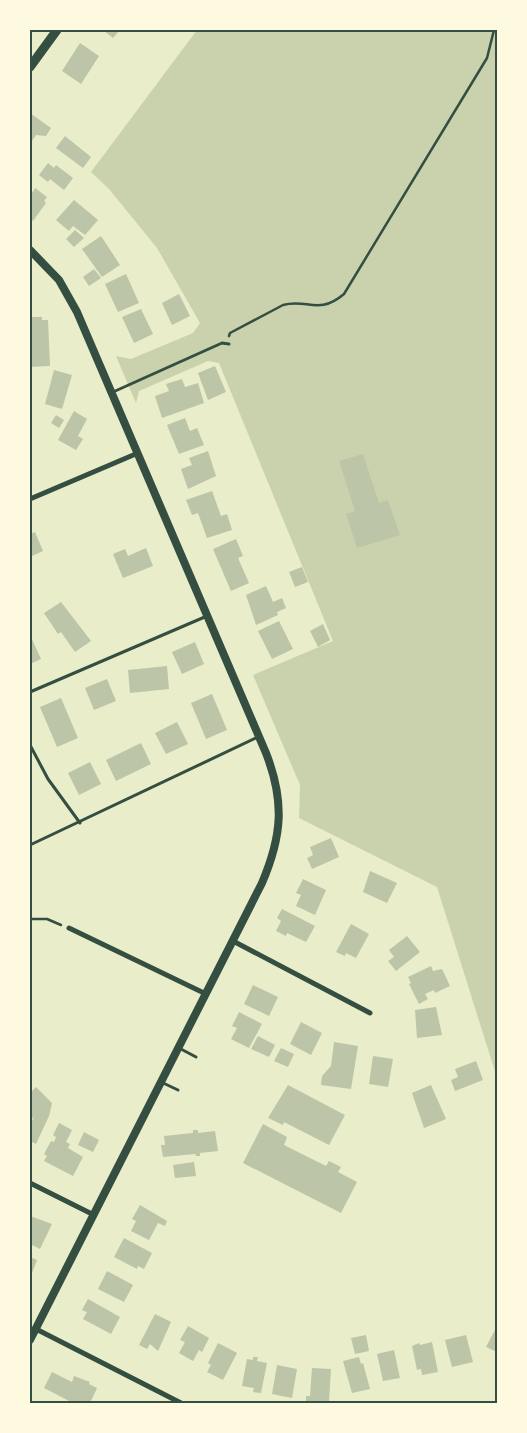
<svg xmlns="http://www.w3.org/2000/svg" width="527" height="1433" font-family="Helvetica,sans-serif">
  <rect width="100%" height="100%" fill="#e9edc9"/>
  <!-- green -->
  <path fill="#cad2ad" d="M197,30h300v1048l-60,-191 -138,-69 1,-33 -47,-110 80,-34 -114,-278 -11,-2 -69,30 -3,12 -20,-47 15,3 62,-26 7,-10 -43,-75 -48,-59 -18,-17z"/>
  <!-- building -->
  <g fill="#bcc5a7">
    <path d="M103,30h17l-7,8z"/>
    <path d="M80,43l19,13 -18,28 -19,-13z"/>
    <path d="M30,113l21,15 -5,8 -10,-1 -6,9z"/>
    <path d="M65,136l26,21 -8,11 -27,-20z"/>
    <path d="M48,163l6,5 2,-3 17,13 -9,12 -14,-11 -2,3 -9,-7z"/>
    <path d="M35,188l12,9 -3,4 2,2 -13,18 -3,-3v-28l3,2z"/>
    <path d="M74,200l24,20 -13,15 -12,-9 -4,5 -13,-11z"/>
    <path d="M75,230l9,8 -10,9 -8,-8z"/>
    <path d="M101,236l19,29 -18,12 -20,-28z"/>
    <path d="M94,269l7,9 -12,8 -6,-9z"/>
    <path d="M126,274l13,29 -21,9 -13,-28z"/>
    <path d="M179,294l11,22 -18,9 -10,-22z"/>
    <path d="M141,309l12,25 -19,9 -12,-26z"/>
    <path d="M30,317h12v3h6l2,46 -20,1z"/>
    <path d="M215,366l11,26 -18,8 -10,-27z"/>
    <path d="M54,370l18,5 -10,34 -17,-5z"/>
    <path d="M182,379l3,8 13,-4 6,20 -42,15 -7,-22 14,-5 -3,-7z"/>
    <path d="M74,411l13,8 -9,17 5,3 -7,11 -18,-10z"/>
    <path d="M56,415l8,5 -5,8 -8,-5z"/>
    <path d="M185,418l5,13 7,-3 7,17 -25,9 -12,-29z"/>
    <path d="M208,451l8,25 -28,13 -7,-20 11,-4 -3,-7z"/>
    <path d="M363,454l16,49 9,-3 12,35 -43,13 -11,-34 9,-3 -16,-50z"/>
    <path d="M212,491l9,25 6,-2 5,16 -25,8 -9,-25 -6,2 -6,-15z"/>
    <path d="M35,532l8,19 -11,5 -2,-22z"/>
    <path d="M236,539l7,17 -5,2 11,25 -18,8 -18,-42z"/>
    <path d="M146,548l7,18 -30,12 -10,-24 12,-5 3,7z"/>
    <path d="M302,567l6,15 -13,5 -6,-15z"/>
    <path d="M266,586l7,16 9,-4 4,10 -9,4 1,3 -22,10 -10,-30z"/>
    <path d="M61,602l30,39 -16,11 -14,-20 -3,2 -14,-21z"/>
    <path d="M279,621l14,28 -21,10 -14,-28z"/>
    <path d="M323,624l7,16 -12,7 -8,-16z"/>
    <path d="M30,635l11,24 -11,5z"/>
    <path d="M195,642l9,22 -22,10 -10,-22z"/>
    <path d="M167,666l2,23 -39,4 -2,-23z"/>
    <path d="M107,679l9,22 -22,9 -9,-22z"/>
    <path d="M212,694l15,36 -21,9 -15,-36z"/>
    <path d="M61,698l17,40 -21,9 -17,-40z"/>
    <path d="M177,722l11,22 -22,10 -11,-21z"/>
    <path d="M141,743l10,21 -35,17 -10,-21z"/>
    <path d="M90,762l11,22 -22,11 -11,-22z"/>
    <path d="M331,838l8,19 -27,12 -5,-11 6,-3 -3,-8z"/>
    <path d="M370,871l27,12 -10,20 -24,-11z"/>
    <path d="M303,879l23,11 -11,25 -19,-9 5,-11 -5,-2z"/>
    <path d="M282,909l33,17 -9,16 -19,-9 -1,3 -10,-5 5,-10 -4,-3z"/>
    <path d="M351,924l18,10 -13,24 -10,-5 -1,3 -9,-4z"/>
    <path d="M407,936l13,16 -24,19 -8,-10 6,-4 -5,-7z"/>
    <path d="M431,966l2,5 9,-2 8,17 -15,7 -1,-3 -9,4 3,5 -9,5 -10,-20 2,-1 -3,-6z"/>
    <path d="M253,985l25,12 -9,19 -25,-12z"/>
    <path d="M436,1007l6,28 -25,3 -2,-28z"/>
    <path d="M239,1012l23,12 -13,24 -18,-9 6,-11 -5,-2z"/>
    <path d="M301,1022l21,11 -11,22 -21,-11z"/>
    <path d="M258,1036l17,9 -6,12 -18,-8z"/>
    <path d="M334,1042l24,4 -7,43 -30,-4 1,-9 9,-10z"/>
    <path d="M281,1048l13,6 -6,13 -14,-6z"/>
    <path d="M373,1056l20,3 -5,28 -19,-3z"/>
    <path d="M476,1061l7,19 -28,11 -4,-11 7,-3 -3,-8z"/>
    <path d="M288,1085l57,30 -16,30 -45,-23 -1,3 -15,-7z"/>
    <path d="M431,1085l15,34 -22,9 -12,-35z"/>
    <path d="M36,1087l16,16 -3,13 -13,28 -6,-3v-17l5,-8 -5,5v-28z"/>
    <path d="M59,1123l13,7 -6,12 4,2 -2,4 15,9 -10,19 -29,-15 3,-5 -3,-2 7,-13 3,1 2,-5 -3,-2z"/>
    <path d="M263,1124l24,13 -3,8 42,21 3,-5 12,6 -3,5 19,10 -16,31 -98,-50z"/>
    <path d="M193,1130h5v3l17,-2 3,20 -18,2v3h-4l-1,-2 -32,3 -2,-12h4l-1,-9 29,-3z"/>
    <path d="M84,1132l15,8 -6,12 -15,-7z"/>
    <path d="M194,1162l2,14 -21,2 -2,-13z"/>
    <path d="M140,1205l27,16 -2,5 -7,-3 -9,17 -18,-9 5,-10 -4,-2z"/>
    <path d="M30,1216l22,8 -12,25 -10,-5z"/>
    <path d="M124,1238l28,15 -8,16 -6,-3 -1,3 -23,-12z"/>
    <path d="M30,1257l7,3 -7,18z"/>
    <path d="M107,1271l26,14 -9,17 -26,-13z"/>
    <path d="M88,1299l32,18 -9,17 -28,-15 4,-7 -5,-2z"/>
    <path d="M155,1314l16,8 -13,29 -8,-7 -3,5 -8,-4z"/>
    <path d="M188,1326l21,12 -7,14 -3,-2 -6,11 -14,-8 6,-11 -5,-2z"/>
    <path d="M497,1326v26l-11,-5z"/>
    <path d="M366,1335l3,16 -14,3 -4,-16z"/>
    <path d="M466,1335l7,27 -21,5 -7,-27z"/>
    <path d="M432,1342l6,30 -16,3 -1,-6 -4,1 -5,-24 7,-3 1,2z"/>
    <path d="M218,1343l19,10 -14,27 -16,-8 4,-7 -3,-2z"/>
    <path d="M394,1350l6,28 -17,3 -6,-27z"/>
    <path d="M253,1357h5l-1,4 10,2 -6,30 -8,-1 1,-4 -12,-2 5,-27 6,1z"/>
    <path d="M359,1357l2,7 2,-1 7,26 -18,4 -9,-32z"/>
    <path d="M277,1365l20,4 -5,29 -20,-4z"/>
    <path d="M312,1368l19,1 -2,33 -19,-1v2h-4v-7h4z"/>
    <path d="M52,1372l20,10 2,-6 16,6 -1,2 8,4 -7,15h-17l-29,-15z"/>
  </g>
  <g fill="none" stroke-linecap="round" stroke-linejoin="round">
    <!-- path -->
    <g stroke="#344e41" stroke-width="2.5">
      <path d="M229,336l1,-3 53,-28c24,-7 35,11 61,-11l143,-236 7,-28"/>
      <path d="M30,919h17l14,6"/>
    </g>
    <!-- service -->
    <g stroke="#344e41" stroke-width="3">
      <path d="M113,392l109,-49 7,1"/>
      <path d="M30,692l177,-76"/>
      <path d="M30,745l18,34 32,44"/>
      <path d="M30,845l228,-108"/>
      <path d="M179,1048l17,9"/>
      <path d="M161,1082l17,8"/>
    </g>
    <!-- minor -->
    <g stroke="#344e41" stroke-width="5">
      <path d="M30,499l108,-46"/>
      <path d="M69,928l137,66"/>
      <path d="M233,941l137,72"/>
      <path d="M30,1183l64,32"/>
      <path d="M36,1329l145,74"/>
    </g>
    <!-- tertiary -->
    <path stroke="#344e41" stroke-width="8" d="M30,250l29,30 18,32 189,441c19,49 16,83 -4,130l-232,457"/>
    <!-- secondary -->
    <path stroke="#344e41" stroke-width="9" d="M30,67l27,-37"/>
  </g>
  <!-- border -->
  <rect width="527" height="1433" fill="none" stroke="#fefae0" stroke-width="62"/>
  <rect x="31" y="31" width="465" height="1371" fill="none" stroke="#344e41" stroke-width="2"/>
</svg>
